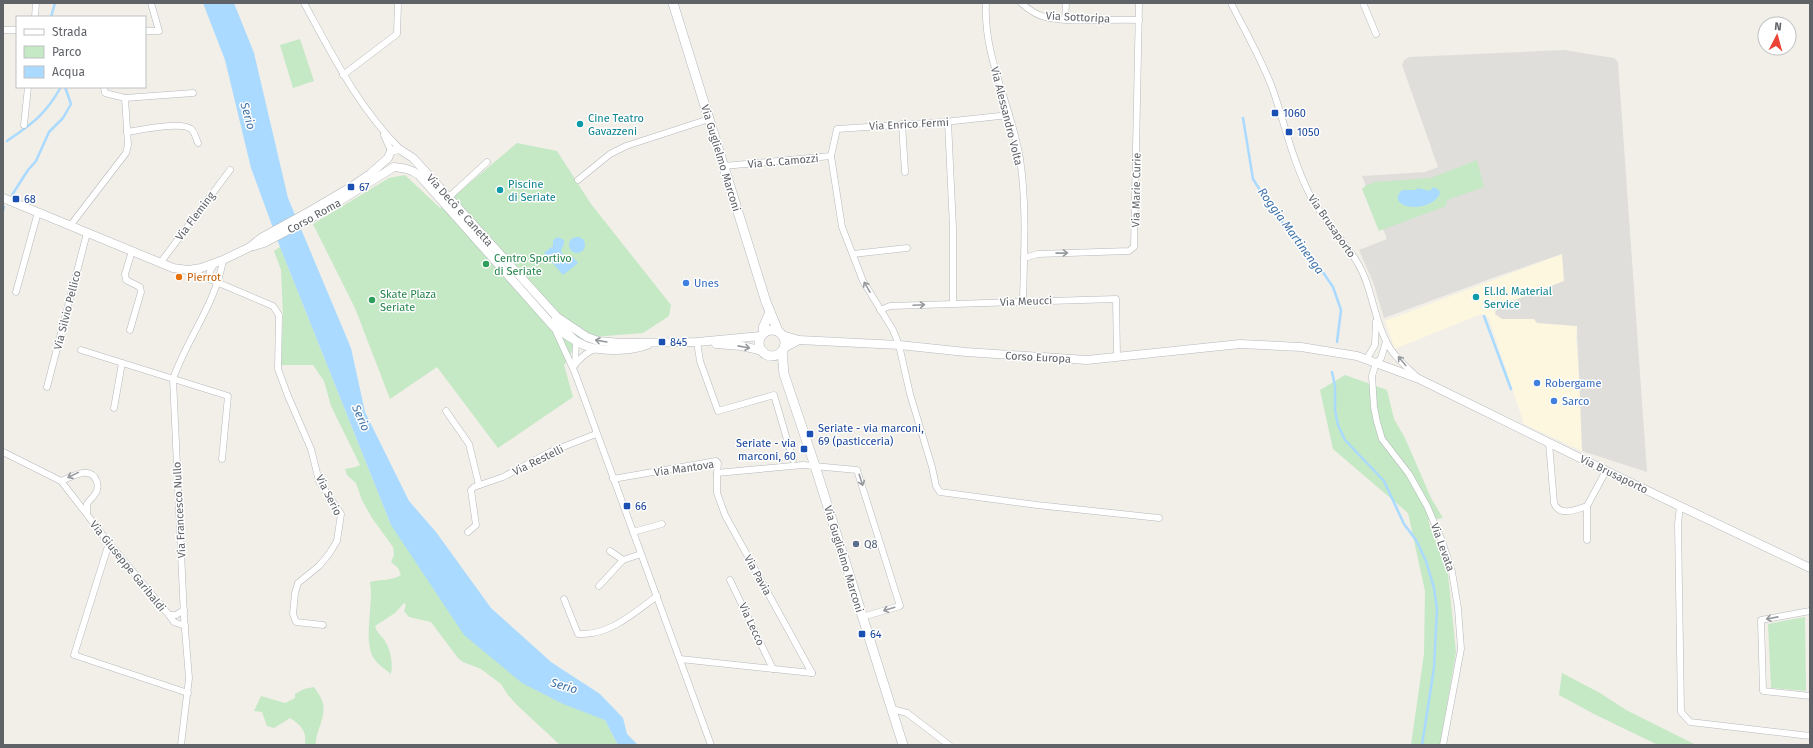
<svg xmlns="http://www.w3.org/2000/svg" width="1813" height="748" font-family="'Fira Sans',sans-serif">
  <rect width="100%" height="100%" fill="#f1efe8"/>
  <!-- commercial -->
  <path fill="#fef7e0" d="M1562,254l2,27 -67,26 -2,7 39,5 3,4 40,3 -1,12 8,105 -2,8 -58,-27 -35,-106 -8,-4 -86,35 -10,-28z"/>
  <!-- industrial -->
  <path fill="#e0deda" d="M1564,50l50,8 4,4 29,410 -65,-21 -5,-125 -40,-3 -3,-4h-32l-7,-5 2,-7 67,-26 -2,-27 -64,22 -114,42 -11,-36 -14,-32 28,-11 -25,-63 63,-4 13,-5 -36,-102 2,-5 5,-3z"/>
  <!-- green -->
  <g fill="#c5e8c5">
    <path d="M300,39l14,42 -21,7 -13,-43z"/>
    <path d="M517,143l40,8 34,53 80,101 -2,11 -26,17 -63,5 -16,27 9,32 -75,51 -61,-81 -47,32 -35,-91 -42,-84 76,-46 16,-3 35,33z"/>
    <path d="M1477,160l7,27 -37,13 -1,6 -67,25 -17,-42 3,-3 10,-4 56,-4z"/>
    <path d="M280,247l111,278 196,187 18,8 13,25h-58l-43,-40 -9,-10 -7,-11 -20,-15 -18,-7 -5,-4 -27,-36 -22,-5 -5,-6 2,-6 -2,-2 -9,10 -20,13c2,8 8,10 11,17 5,8 7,22 5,31 -5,-4 -15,-11 -18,-17 -10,-19 1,-53 -3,-75 12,-3 21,-1 31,-7l-3,-7 -7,-6 3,-7 -1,-8 -21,-29 -10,-18 -6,-17 -9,-8 -2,-6 11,-2 4,-2 -29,-59 -7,-25 -11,-16h-32l2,-49 -2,-46 -7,-19z"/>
    <path d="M1345,375l42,15 7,29 11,19 26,60 12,20 -15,2 20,54 8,78 -16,93h-29l13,-91 1,-63 -17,-78 -75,-64 -13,-59z"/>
    <path d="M1805,617l1,74 -35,-3 -3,-64z"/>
    <path d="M1562,673l38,20 26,17 70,35h-38l-64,-31 -35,-19z"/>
    <path d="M314,687c3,5 7,9 8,14 6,14 -7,30 -6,44h-11c2,-14 -4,-20 -15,-27l-16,10 -7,-2 -5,-14 -8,-1 7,-15 24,7 10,-5v-4l9,-5z"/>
  </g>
  <!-- water -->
  <g fill="#aadaff">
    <path d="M203,3h31l20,50 34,145 63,150 14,64 44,89 27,31 55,76 60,54 49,32 23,24 4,16 11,11h-20l-13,-25 -42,-16 -41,-21 -58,-48 -73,-110 -111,-278 -29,-79 -26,-108z"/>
    <path d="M1433,187l6,3 1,4c-11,21 -56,14 -38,-4h13l3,-2 12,3z"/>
    <circle cx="577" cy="245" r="8"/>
    <path d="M558,237l6,3v4l-3,6 1,4 11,3 5,6 -15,12 -19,-22 9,-7v-6z"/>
  </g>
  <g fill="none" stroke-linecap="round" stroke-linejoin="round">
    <!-- stream -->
    <g stroke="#aadaff" stroke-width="2.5">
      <path d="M51,17l4,-14"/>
      <path d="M1243,118l10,61 14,22 27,37 22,24 17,25 8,23 -4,32"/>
      <path d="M7,141c26,-18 38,-26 54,-54"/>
      <path d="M12,195l16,-25 8,-9 13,-29 14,-14 8,-14 -6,-17"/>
      <path d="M3,210l1,-3"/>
      <path d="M1484,316l27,73"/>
      <path d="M1332,372l3,14v24l3,15 7,15 39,41 20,43 12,16 10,21 8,27 3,21 -3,59 -12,77"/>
    </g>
    <defs>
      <g id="minor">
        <path d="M304,3c29,53 54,104 97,147"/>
        <path d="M986,3c-3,54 26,104 34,156 7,46 4,96 3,142"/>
        <path d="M1021,3c7,6 15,12 24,14 29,7 64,1 94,3"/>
        <path d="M1231,3c14,28 31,57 42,87 12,35 20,72 37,105 12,24 33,44 47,67 15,24 16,54 29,79 6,14 21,26 31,36"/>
        <path d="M1363,3l13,31"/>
        <path d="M35,17l1,-14"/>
        <path d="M1065,19l1,-16"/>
        <path d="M3,30h14"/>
        <path d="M145,31h14l-8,-28"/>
        <path d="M343,75l54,-41 1,-31"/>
        <path d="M125,98l68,-5"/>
        <path d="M1009,115l-65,7 -107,7 -6,27 11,71 21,54 30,49 6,15 11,49 22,73 4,19 4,6 97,13 122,13"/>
        <path d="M948,122l5,106v75"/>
        <path d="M902,124l3,48"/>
        <path d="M24,125l4,-38"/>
        <path d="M127,132c13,-2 54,-11 64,-3 4,3 5,10 7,14"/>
        <path d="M384,135l7,16"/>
        <path d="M724,166l107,-10"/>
        <path d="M578,180l32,-26 16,-8 83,-27"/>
        <path d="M448,198l39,-36"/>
        <path d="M70,226l56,-73 2,-8 -3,-47 -20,-5 -1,-6"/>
        <path d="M853,254l54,-6"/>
        <path d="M1024,258l14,-4 91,-3 5,-4 5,-244"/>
        <path d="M161,262l69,-92"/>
        <path d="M188,270l85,36 6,9 -1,54 10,27 23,53 8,32 22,33 -4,27 -8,13 -10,12 -21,17 -3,10 -2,21 3,8 27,3"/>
        <path d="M209,279l1,-8 5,-8"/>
        <path d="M16,292l22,-80"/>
        <path d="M880,310l10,-4 226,-7 1,57"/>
        <path d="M555,319l21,21 -1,25"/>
        <path d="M554,327l21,46 136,372"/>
        <path d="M130,330l11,-38 -1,-5 -14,-7 -1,-6 7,-23"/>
        <path d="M697,342l3,19 18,50 56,-16 19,65"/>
        <path d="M1386,342l-5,16 -5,5 -4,13 2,31 3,15 5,17 27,35 18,32 15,35 10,31 6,36 3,41 -18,96"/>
        <path d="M81,350l147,46 -6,63"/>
        <path d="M1366,360l9,-15 1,-23"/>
        <path d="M575,364c7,-7 12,-13 22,-15"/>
        <path d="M47,387l40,-154"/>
        <path d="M114,408l8,-45"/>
        <path d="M446,411l23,33 10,41"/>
        <path d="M1549,443l5,60c5,14 22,7 33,3l19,-35"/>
        <path d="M3,452l58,29 48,62 60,72"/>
        <path d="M717,473v20l8,22 87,158"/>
        <path d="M613,479l103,-18 2,2 -1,10 86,-8 54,5 43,136 -38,11"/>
        <path d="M61,481c11,-4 30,-17 36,1 1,3 1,9 -2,12 -2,4 -6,6 -8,10v10"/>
        <path d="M1587,506v34"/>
        <path d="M1680,506l-2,18 3,188 9,10 120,14"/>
        <path d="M468,532l8,-7 -5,-35 3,-3 29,-10 47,-25 46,-18"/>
        <path d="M633,532l29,-8"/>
        <path d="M109,543l-35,112 114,38"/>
        <path d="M610,551l13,9"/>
        <path d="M730,580l43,89"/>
        <path d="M599,586l24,-26 18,-6"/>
        <path d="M564,599l14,35c31,2 56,-21 79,-38"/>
        <path d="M184,610l-8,5h-7l5,7 11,4"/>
        <path d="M1810,611l-49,9 2,71 47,5"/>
        <path d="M680,659l132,14"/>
        <path d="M892,709l15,4 42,32"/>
        <path d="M181,745l8,-67 -5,-61 -11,-238c14,-40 43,-76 50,-119"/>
      </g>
      <g id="tertiary">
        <path d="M3,198l170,70 15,2 13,-2 22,-8 27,-13 11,-9 51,-28 39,-23 19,-13 18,-16 3,-7 8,-2 14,9 144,159 30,20 11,4 23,2 76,-1 64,-6"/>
        <path d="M254,246l10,-3 53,-28 77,-48c9,1 17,2 25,8l135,152c10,6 21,15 32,19 18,6 44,5 61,-1"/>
        <path d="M782,335l17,5 100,5 67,7 121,8 153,-16 61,3 56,9 62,23 204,100 187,89"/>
        <path d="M716,344l26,2 21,5"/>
        <path d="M784,348l15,-8"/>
      </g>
      <g id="secondary">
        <path d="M673,3l93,299 12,29"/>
        <circle cx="772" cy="343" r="13"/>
        <path d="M764,333l-1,-5 7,-16"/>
        <path d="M782,351l2,23 31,92 88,279"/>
      </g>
    </defs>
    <!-- minor casing -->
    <use href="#minor" stroke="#b5b8bc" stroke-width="7"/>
    <!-- tertiary casing -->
    <use href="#tertiary" stroke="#b5b8bc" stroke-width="9"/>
    <!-- secondary casing -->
    <use href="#secondary" stroke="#b6babf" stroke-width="10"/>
    <!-- minor -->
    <use href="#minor" stroke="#fff" stroke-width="6"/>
    <!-- tertiary -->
    <use href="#tertiary" stroke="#fff" stroke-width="8"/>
    <!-- secondary -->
    <use href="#secondary" stroke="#fff" stroke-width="9"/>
  </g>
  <!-- one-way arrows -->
  <defs><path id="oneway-shaft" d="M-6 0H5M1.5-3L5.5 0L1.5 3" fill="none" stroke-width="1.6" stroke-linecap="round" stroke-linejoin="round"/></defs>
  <g stroke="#979a9d">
    <use href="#oneway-shaft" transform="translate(1062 253) rotate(-1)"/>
    <use href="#oneway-shaft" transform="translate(867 287) rotate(-120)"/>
    <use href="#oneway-shaft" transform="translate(919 305) rotate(-3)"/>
    <use href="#oneway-shaft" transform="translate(601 341) rotate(-170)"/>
    <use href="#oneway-shaft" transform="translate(744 347) rotate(11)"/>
    <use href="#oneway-shaft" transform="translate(1402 361) rotate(-130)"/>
    <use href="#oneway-shaft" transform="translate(73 475) rotate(154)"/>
    <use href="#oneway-shaft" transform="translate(861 480) rotate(72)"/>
    <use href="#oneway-shaft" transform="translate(889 609) rotate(163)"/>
    <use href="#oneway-shaft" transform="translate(1772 618) rotate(169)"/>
  </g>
  <!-- markers -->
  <g fill="#1a4fb4" stroke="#fff" stroke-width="1.5">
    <rect x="1271" y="109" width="8" height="8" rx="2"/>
    <rect x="1285" y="128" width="8" height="8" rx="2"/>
    <rect x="347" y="183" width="8" height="8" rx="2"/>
    <rect x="12" y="195" width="8" height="8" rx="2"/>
    <rect x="658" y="338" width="8" height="8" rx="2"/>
    <rect x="806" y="430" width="8" height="8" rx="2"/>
    <rect x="800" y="445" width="8" height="8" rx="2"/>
    <rect x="623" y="502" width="8" height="8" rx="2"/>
    <rect x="858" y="630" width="8" height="8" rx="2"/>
  </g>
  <g fill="#0f9aa8" stroke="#fff" stroke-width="1.5">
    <circle cx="580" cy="124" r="4"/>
    <circle cx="500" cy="190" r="4"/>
    <circle cx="1476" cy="297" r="4"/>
  </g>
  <g fill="#2e9e5b" stroke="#fff" stroke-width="1.5">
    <circle cx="486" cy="264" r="4"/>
    <circle cx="372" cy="300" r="4"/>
  </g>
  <circle fill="#e8710a" stroke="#fff" stroke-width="1.5" cx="179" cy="277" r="4"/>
  <g fill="#3f7fe0" stroke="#fff" stroke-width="1.5">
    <circle cx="686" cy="283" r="4"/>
    <circle cx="1537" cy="383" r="4"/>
    <circle cx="1554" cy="401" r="4"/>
  </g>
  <circle fill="#5c6f8a" stroke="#fff" stroke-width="1.5" cx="856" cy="544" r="4"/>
  <g text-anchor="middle" stroke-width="3" stroke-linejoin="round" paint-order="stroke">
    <!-- street labels -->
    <g font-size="11" fill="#5f6368" stroke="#fff">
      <text transform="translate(1078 17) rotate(3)" y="4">Via Sottoripa</text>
      <text transform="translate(1007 116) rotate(76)" y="4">Via Alessandro Volta</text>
      <text transform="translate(909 124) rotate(-3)" y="4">Via Enrico Fermi</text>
      <text transform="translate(721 158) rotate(73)" y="4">Via Guglielmo Marconi</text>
      <text transform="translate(783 161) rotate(-5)" y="4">Via G. Camozzi</text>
      <text transform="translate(1136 190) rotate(-89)" y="4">Via Marie Curie</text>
      <text transform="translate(460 210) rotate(48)" y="4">Via Decò e Canetta</text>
      <text transform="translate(195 216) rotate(-53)" y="4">Via Fleming</text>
      <text transform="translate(314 216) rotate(-29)" y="4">Corso Roma</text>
      <text transform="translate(1332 226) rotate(55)" y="4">Via Brusaporto</text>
      <text transform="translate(1026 301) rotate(-2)" y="4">Via Meucci</text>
      <text transform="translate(67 310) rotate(-76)" y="4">Via Silvio Pellico</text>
      <text transform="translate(1038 357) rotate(3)" y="4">Corso Europa</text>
      <text transform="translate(538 460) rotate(-26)" y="4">Via Restelli</text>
      <text transform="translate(684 468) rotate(-8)" y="4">Via Mantova</text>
      <text transform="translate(1614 474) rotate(26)" y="4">Via Brusaporto</text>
      <text transform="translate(329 495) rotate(63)" y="4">Via Serio</text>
      <text transform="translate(179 510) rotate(-93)" y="4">Via Francesco Nullo</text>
      <text transform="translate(1443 547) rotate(70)" y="4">Via Levata</text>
      <text transform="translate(844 559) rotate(73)" y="4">Via Guglielmo Marconi</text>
      <text transform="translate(128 566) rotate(51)" y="4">Via Giuseppe Garibaldi</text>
      <text transform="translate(758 575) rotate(61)" y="4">Via Pavia</text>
      <text transform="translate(752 624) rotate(65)" y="4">Via Lecco</text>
    </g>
    <!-- transit labels -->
    <g font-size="11" fill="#164399" stroke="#fff" text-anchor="start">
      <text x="1283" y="117">1060</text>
      <text x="1297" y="136">1050</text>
      <text x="359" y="191">67</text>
      <text x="24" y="203">68</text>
      <text x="670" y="346">845</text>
      <text x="818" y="432">Seriate - via marconi,<tspan x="818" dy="13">69 (pasticceria)</tspan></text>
      <text x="796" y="447" text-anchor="end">Seriate - via<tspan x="796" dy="13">marconi, 60</tspan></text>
      <text x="635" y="510">66</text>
      <text x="870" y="638">64</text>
    </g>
    <!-- culture labels -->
    <g font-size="11" fill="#0d838f" stroke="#fff" text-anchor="start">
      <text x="588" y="122">Cine Teatro<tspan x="588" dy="13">Gavazzeni</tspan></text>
      <text x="508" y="188">Piscine<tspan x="508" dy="13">di Seriate</tspan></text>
      <text x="1484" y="295">El.Id. Material<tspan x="1484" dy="13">Service</tspan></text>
    </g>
    <!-- leisure labels -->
    <g font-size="11" fill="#27864d" stroke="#fff" text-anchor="start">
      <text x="494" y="262">Centro Sportivo<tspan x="494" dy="13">di Seriate</tspan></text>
      <text x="380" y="298">Skate Plaza<tspan x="380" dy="13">Seriate</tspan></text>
    </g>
    <!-- food labels -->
    <g font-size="11" fill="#c56008" stroke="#fff" text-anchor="start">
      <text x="187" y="281">Pierrot</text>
    </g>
    <!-- shop labels -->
    <g font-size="11" fill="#366cbe" stroke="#fff" text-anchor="start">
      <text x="694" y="287">Unes</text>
      <text x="1545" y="387">Robergame</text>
      <text x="1562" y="405">Sarco</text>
    </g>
    <!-- service labels -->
    <g font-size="11" fill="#4e5e75" stroke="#fff" text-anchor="start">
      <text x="864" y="548">Q8</text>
    </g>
    <!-- water labels -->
    <g font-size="12" font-style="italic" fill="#4174aa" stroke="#fff">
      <text transform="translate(248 116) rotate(74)" y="4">Serio</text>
      <text transform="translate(1291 231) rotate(54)" y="4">Roggia Martinenga</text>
      <text transform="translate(361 418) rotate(66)" y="4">Serio</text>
      <text transform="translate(564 686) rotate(16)" y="4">Serio</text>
    </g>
  </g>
  <!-- border -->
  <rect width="1813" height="748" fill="none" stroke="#5f6368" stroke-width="8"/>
  <!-- legend -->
  <rect x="16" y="16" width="130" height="72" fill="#ffffff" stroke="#bfc1c3"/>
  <rect x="24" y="29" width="20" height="6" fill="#ffffff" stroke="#bfc1c3"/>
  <text x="52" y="36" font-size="12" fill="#5f6368">Strada</text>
  <rect x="24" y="46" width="20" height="12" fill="#c5e8c5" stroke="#bfc1c3"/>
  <text x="52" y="56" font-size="12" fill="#5f6368">Parco</text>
  <rect x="24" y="66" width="20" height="12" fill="#aadaff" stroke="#bfc1c3"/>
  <text x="52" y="76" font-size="12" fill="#5f6368">Acqua</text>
  <!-- north arrow -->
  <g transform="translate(1777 36) rotate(6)"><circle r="19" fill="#ffffff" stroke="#bfc1c3"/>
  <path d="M0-3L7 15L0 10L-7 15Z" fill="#ea4335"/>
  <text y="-6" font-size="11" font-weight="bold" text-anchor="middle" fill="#5f6368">N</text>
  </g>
</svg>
